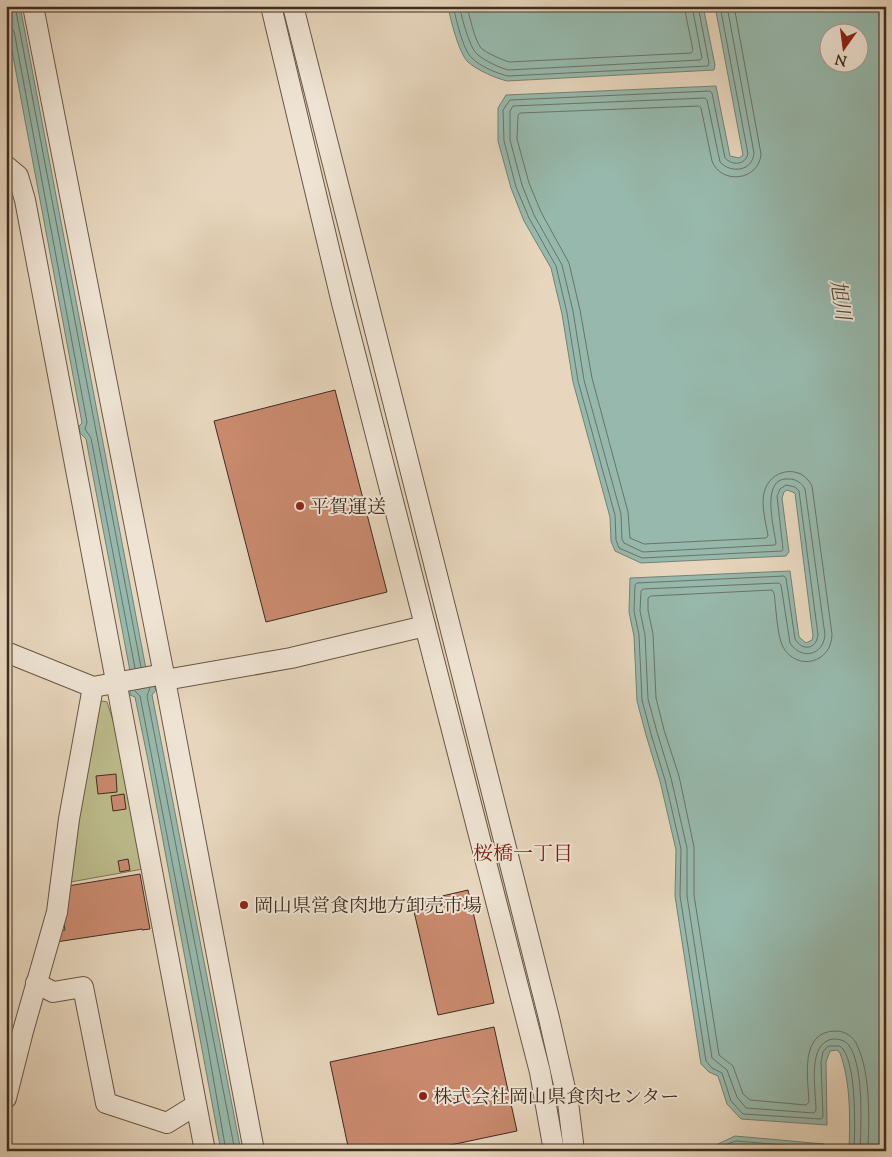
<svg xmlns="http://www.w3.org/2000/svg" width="892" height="1157" font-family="'Sorts Mill Goudy','Noto Serif JP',serif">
  <rect width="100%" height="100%" fill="#e7d6bd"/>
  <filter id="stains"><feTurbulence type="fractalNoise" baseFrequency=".004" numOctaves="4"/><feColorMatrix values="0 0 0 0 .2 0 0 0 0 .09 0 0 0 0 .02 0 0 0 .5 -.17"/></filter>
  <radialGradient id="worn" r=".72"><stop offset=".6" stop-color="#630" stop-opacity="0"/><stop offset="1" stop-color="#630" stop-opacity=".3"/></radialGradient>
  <!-- green -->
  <path fill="#bdbc8c" stroke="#7e7456" d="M103,701l4,1 9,28 27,139 -78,14 33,-179z"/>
  <!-- water -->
  <g fill="#97b9ad" stroke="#738174" fill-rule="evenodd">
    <path d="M6,6h14l126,663 10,21 -4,5 89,456h-20l-73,-391 -13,-63 -5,-2v-24l-44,-232 -6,-6 -1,-7 3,-3 -76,-404z"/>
    <path d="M448,6h255l12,59 -1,5 -207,11c-12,-3 -30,-11 -39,-19 -9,-8 -18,-44 -20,-56z"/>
    <path d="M715,6h171v1145h-37c1,-33 2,-67 -9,-98l-3,-3 -7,1 -4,11 1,63 -86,-6 -14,-15 -9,-28 -9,-4 -8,-8 -26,-168 1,-46 -16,-69 -14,-46 -9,-34 -3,-65 -5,-24 1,-34 160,-7 9,66 7,6 6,-3 1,-4 -18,-143 -8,-3 -3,2 -2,6 7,54 -3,4 -145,7 -26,-12 -4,-10 -1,-24 -37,-135 -11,-68 -11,-46 -27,-47 -13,-33 -13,-47v-33l8,-13 210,-9 14,70 9,2 4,-3zM830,32h30v30h-30z"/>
    <path d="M735,1136l89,8 3,7h-116l7,-7z"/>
  </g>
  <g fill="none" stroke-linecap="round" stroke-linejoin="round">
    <!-- shore -->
    <g stroke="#6a7366" stroke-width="1">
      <path d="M15,6l126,661"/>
      <path d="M453,6c3,12 10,45 19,52 9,9 24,15 36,18l200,-10 1,-3 -11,-57"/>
      <path d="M459,6c3,11 10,41 18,48 8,7 21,13 31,16l192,-10 2,-2 -10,-52"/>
      <path d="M467,6c3,12 7,32 14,42 5,5 22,12 28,14l182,-9 2,-3 -9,-44"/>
      <path d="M720,6l28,148c-3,11 -15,12 -23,4l-13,-65 -2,-2 -200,9 -7,10 1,31 12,46 13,31 27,48 11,47 11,68 37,134 1,25 3,8 23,10 140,-7 1,-2 -6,-53 3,-7 6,-4 9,2 4,4 19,144c-2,15 -16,16 -23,4l-9,-61 -2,-2 -147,7 -2,2 -1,26 5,24 3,65 9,34 14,46 16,69 -1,47 26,165 6,7 10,5 9,28 12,13 78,5 2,-2 -2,-55 2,-10 5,-6h12c17,13 15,83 14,105"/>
      <path d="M727,6l27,147c-1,18 -23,21 -34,9l-13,-62 -2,-2 -192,8 -3,5v29l12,45 12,30 28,50 11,46 11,69 37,134 1,25 2,4 19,9 132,-7 1,-2c-2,-15 -16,-67 13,-64 7,0 13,4 16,10l20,146c-2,21 -24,25 -35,8l-9,-58 -2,-2 -136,6 -2,2 -1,20 5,24 3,64 9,33 14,46 16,70v48l25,162 15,12 10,27 9,11 68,5 2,-3c0,-19 -10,-69 18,-71 6,0 13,2 16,8 14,23 11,77 10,104"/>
      <path d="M734,6l27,148c-2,27 -40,31 -49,7l-11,-53 -2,-2 -179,7 -2,2 -1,24 12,44 12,29 28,51 11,47 12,68 36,134 2,26 14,6 122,-6 2,-2c-2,-13 -7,-30 -4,-43 5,-24 37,-30 48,-7l20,148c0,29 -35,38 -49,13 -6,-11 -7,-41 -9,-54l-2,-3 -121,6 -3,2v12l5,24 3,64 8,32 15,46 15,71v48l25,160 14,11 10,28 7,6 56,5 3,-3c-1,-24 -10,-71 27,-71 9,0 18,6 21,14 14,30 12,73 11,106"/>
      <path d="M6,26l5,1 3,4 73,391 -2,7 6,9 44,230"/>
      <path d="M150,688l-3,8 88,455"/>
      <path d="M135,691l5,5 67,346 19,109"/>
      <path d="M718,1151l9,-7 9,-3 84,7 2,3"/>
      <path d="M728,1151l9,-4 40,4"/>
    </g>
  </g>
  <!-- building -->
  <g fill="#ca8a6f" stroke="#3e2d1f">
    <path d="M335,390l52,202 -121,30 -52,-201z"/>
    <path d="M116,774l1,18 -19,2 -2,-18z"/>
    <path d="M124,794l2,15 -13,2 -2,-15z"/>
    <path d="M128,859l2,11 -10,2 -2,-11z"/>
    <path d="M140,874l10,55 -8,1v-1l-86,13 2,-11 7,-1 -2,-13 5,-31z"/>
    <path d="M468,890l26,113 -56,12 -26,-112z"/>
    <path d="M494,1027l23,104 -95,20h-73l-19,-89z"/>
  </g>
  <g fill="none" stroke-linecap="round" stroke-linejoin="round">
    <defs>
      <g id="street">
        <path d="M33,6l132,674 89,471"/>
        <path d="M271,6l71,297 198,769 14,79"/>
        <path d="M293,6l256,1012 19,84 6,49"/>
        <path d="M6,166l12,10 7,24 180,951"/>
        <path d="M6,652l87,35 71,-13"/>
        <path d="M165,680l126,-22 134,-32"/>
        <path d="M36,983l17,9 30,-5 23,116 61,20 29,-18"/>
        <path d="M6,1098l17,-67 34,-119 12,-93 24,-132"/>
      </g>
    </defs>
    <!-- street casing -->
    <use href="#street" stroke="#685746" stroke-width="22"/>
    <!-- street -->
    <use href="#street" stroke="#efe4d4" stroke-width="20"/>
  </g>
  <!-- markers -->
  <g fill="#8f2418" stroke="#efe4d4" stroke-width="2">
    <circle cx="300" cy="506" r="5"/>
    <circle cx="244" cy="905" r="5"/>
    <circle cx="423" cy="1096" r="5"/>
  </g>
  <g text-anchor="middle" stroke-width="4" stroke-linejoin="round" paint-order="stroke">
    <!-- poi labels -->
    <g font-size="19" fill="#3e2d1f" stroke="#efe4d4" text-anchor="start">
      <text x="310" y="513">平賀運送</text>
      <text x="254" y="912">岡山県営食肉地方卸売市場</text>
      <text x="433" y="1103">株式会社岡山県食肉センター</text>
    </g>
    <!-- water labels -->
    <g font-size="20" font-style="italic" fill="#50493b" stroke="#efe4d4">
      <text transform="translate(841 300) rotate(81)" y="7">旭川</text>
    </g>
    <!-- neighbourhood labels -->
    <g font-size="20" fill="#7a1f14" stroke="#efe4d4">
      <text x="523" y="860">桜橋一丁目</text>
    </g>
  </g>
  <!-- margin -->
  <rect width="892" height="1157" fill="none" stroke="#e7d6bd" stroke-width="25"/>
  <rect x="8" y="8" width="877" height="1142" fill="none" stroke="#3e2d1f" stroke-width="2.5"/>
  <rect x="12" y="12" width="867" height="1132" fill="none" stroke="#3e2d1f"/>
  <!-- north arrow -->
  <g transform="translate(844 48) rotate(194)"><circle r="24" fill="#efe4d4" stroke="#a89b8c"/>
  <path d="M0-4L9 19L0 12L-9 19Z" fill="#8f2418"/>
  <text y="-8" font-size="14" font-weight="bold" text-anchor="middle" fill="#3e2d1f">N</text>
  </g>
  <rect width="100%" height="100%" filter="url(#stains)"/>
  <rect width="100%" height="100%" fill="url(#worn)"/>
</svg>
